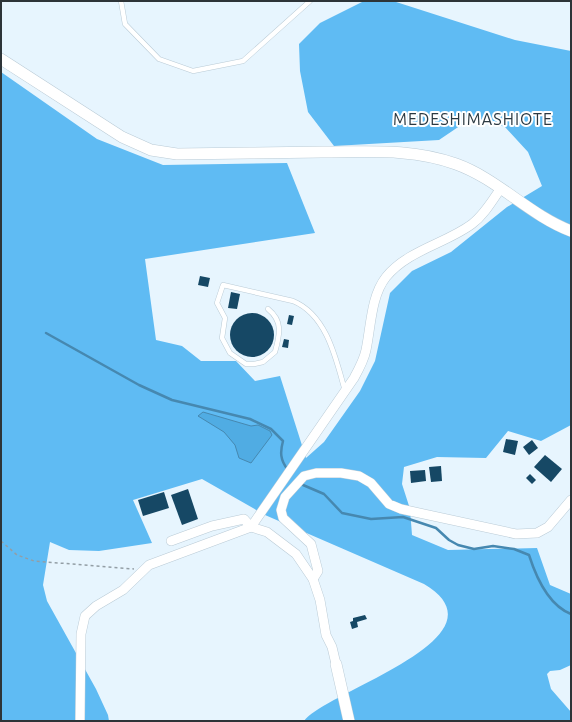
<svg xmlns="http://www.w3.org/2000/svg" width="572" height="722" font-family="Ubuntu,sans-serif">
  <rect width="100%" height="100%" fill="#e7f5fe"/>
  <!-- forest -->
  <path fill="#5fbbf3" d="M364,1h29l122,39 56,11v374l-30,16 -33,-10 -22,27 -49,-1 -33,10 -2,17 8,25 2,26 36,15 89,-2 13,37 21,9v71l-11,5 -10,1 -3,3 4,15 20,23v9h-267c22,-30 209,-84 120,-137l-159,-69 -63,-36 -69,21 19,43 -53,8 -30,-1 -19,-8 -7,43 4,16 49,88 12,26 1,6h-108v-649l96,67 66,26 124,-2 28,70 -170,26 11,81 26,6 19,15h35l19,20 25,-5 26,82 18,-16 36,-51 15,-30 15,-68 22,-22 39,-19 56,-45 35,-21 -14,-34 -23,-25 -32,-10 -34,23 -105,6 -26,-34 -8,-41 -1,-27 21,-21z"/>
  <!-- water -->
  <path fill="#50ace3" stroke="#4688b0" d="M203,412l48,14 7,-1 12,6 2,4 -21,28 -12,-5 -4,-13 -11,-13 -26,-16z"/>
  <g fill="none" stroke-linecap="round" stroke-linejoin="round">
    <!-- stream -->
    <g stroke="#4688b0" stroke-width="2.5">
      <path d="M46,333l93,52 33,15 78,19 21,10 12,12c-3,11 -3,19 5,29"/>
      <path d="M303,485l21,9 18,19 29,6 32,-2 33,11 13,12 9,5 16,4 19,-3 21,3 15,6c7,22 19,50 42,59"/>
    </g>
  </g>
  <!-- building -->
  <g fill="#164865">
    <path d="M200,276l10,2 -2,9 -10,-2z"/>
    <path d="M231,292l9,2 -3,15 -9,-1z"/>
    <circle cx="252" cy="335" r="22"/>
    <path d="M289,315l5,1 -2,9 -5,-1z"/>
    <path d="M284,339l5,1 -1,8 -6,-1z"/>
    <path d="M506,439l12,2 -3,14 -12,-3z"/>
    <path d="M532,440l6,8 -9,7 -6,-8z"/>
    <path d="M545,455l17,14 -11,13 -17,-15z"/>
    <path d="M441,466l1,15 -11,1 -2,-15z"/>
    <path d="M425,470l1,11 -15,2 -1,-12z"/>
    <path d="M530,474l6,6 -4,4 -6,-6z"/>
    <path d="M188,489l10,30 -16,6 -11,-30z"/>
    <path d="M164,492l5,16 -26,8 -5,-16z"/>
    <path d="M365,615l2,4 -10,3 1,5 -6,2 -2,-7 3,-1v-3z"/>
  </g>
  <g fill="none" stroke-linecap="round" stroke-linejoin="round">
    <defs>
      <g id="service">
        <path d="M121,1l4,23 34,35 34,12 50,-10 67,-60"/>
        <path d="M268,309c15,12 12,25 7,43l-12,10 -9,2h-8l-16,-11 -8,-15 3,-20 -8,-15 6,-18 70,16c34,14 43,58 52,90"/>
      </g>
      <g id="minor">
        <path d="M251,527l103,-149c5,-9 10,-18 12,-28 5,-24 5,-54 20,-73 22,-27 59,-33 86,-53 12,-9 20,-23 29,-36"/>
        <path d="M171,541l41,-15 32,-7 7,8"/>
        <path d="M313,579l5,-8 -7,-27 -28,-26 -2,-8 4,-13 19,-21 12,-3h25l18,3 12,7 18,21 12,5 115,25 21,-1 11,-6 23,-27"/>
        <path d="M80,721l1,-87 4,-18 11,-10 27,-16 26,-25 102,-38 16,5 29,22 17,25 7,21 6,35 6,12 4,17"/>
      </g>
      <g id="tertiary">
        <path d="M1,59l121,78 29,13 26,4c48,-1 97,-1 145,-2 46,0 90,-4 134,12 42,15 73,51 115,67"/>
        <path d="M336,664l13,57"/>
      </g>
    </defs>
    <!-- service casing -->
    <use href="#service" stroke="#bacbd6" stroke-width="5.5"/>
    <!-- minor casing -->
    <use href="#minor" stroke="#bacbd6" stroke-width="10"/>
    <!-- tertiary casing -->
    <use href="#tertiary" stroke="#bacbd6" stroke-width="12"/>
    <!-- path -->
    <path stroke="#939ea5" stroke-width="1.5" stroke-dasharray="3 3" stroke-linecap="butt" d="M1,541l16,14 17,6 100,8"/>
    <!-- service -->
    <use href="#service" stroke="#fff" stroke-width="4.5"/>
    <!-- minor -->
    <use href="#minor" stroke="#fff" stroke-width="9"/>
    <!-- tertiary -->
    <use href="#tertiary" stroke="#fff" stroke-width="11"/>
  </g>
  <g text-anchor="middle" stroke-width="4" stroke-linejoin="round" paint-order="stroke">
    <!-- quarter labels -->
    <g font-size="16" letter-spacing="1" fill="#2b3942" stroke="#fff">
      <text x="473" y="125">MEDESHIMASHIOTE</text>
    </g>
  </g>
  <!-- border -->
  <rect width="572" height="722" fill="none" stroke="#2d3438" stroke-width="4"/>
</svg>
